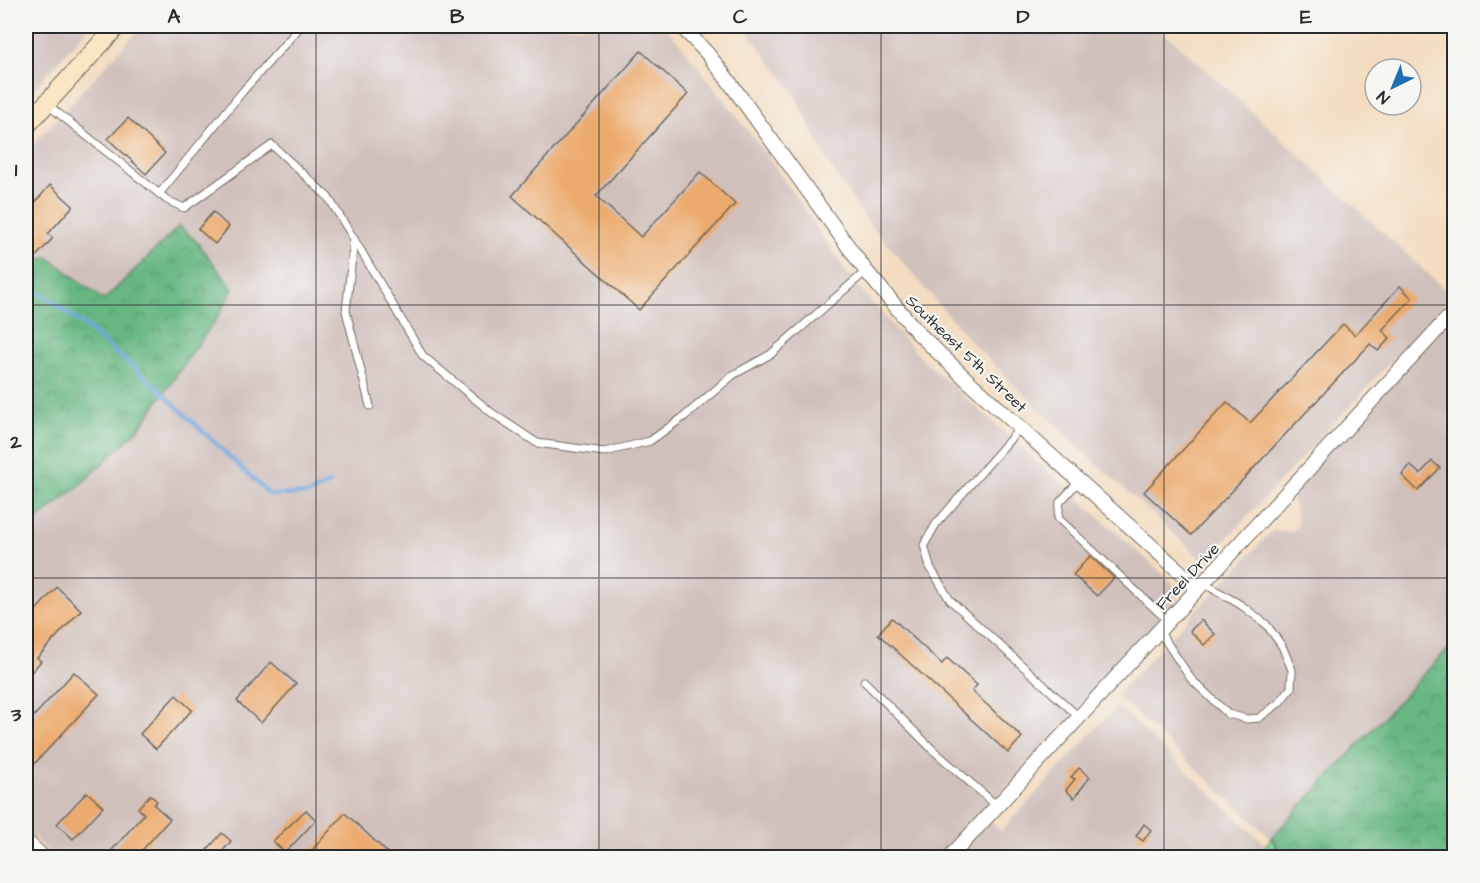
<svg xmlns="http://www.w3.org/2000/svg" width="1480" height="883" font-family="'Architects Daughter',sans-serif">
  <defs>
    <pattern id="grass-tufts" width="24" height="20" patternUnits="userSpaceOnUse" patternTransform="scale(1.5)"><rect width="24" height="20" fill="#7fd69b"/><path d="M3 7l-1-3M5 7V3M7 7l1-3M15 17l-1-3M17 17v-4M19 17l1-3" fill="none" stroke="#6eb886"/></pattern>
    <pattern id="forest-crowns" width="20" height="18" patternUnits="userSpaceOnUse" patternTransform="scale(1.5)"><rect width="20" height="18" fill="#67b783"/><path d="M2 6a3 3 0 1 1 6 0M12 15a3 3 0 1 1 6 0" fill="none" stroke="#55956b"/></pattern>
  </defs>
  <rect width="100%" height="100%" fill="#f6f6f2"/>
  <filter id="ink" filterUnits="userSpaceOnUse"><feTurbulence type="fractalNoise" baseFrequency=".0167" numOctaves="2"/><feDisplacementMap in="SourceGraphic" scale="12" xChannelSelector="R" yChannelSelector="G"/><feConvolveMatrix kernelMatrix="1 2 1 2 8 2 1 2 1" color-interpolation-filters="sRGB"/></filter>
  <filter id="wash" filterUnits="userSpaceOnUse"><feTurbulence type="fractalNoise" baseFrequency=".008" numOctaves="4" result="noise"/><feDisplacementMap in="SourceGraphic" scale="24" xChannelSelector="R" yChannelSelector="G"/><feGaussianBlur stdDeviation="1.35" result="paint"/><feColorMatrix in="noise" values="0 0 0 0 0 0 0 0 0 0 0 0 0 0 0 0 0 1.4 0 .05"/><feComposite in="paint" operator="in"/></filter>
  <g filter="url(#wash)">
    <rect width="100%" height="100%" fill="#f4dcc0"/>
    <!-- industrial -->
    <g fill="#d0c0bc">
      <path d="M26,26h58l5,1 -63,71z"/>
      <path d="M142,26h522l8,8 95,121 85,125 70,79 250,223 5,19 -195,212 19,18 116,-125 150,140 -10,12 -1203,-1 -28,-26v-302l53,-43 59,-56 35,-53 -69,-77 -56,-42 -22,5v-111z"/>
      <path d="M743,26h415l294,270 -247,266 -121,-110 -112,-109 -107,-125 -38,-57 -34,-70z"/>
      <path d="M1454,312v332l-16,15 -167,179 -155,-143 157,-165 18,2 7,-7 -7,-37z"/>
    </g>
    <!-- grass -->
    <path fill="url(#grass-tufts)" stroke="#558063" stroke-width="1.5" d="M1271,838l10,17 6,2 -30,1z"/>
    <!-- forest -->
    <g fill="url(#forest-crowns)" stroke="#497157" stroke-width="1.5">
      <path d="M179,226l17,15 37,48 -15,27 -80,114 -59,56 -53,43v-266l22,-6 56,43z"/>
      <path d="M1454,644v213l-167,1 -5,-3 -11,-17 167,-179z"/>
    </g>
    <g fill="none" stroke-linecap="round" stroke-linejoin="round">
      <!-- stream -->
      <path stroke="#72a7df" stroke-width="4" d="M26,288l6,4 9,1 44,33 70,60 115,109 39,-1 21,-11"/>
    </g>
    <g id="blocks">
      <!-- building -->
      <g fill="#ecab6e">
        <path d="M641,51l47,43 -92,102 45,41 59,-65 35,32 -96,106 -127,-114z"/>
        <path d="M128,118l37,35 -19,21 -38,-35z"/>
        <path d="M50,185l23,21 -25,28 5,4 -22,24 -5,-5v-44z"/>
        <path d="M213,212l16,15 -14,17 -17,-15z"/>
        <path d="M1400,286l12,12 -30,32 8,8 -12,13 -8,-7 -179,191 -47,-43 83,-90 23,21 93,-99 12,11z"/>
        <path d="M1432,461l8,7 -22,23 -16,-16 8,-10 10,9z"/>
        <path d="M1090,556l24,22 -17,18 -24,-21z"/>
        <path d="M57,587l24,23 -44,48 4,3 -15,17v-57z"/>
        <path d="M892,618l50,46 5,-6 30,27 -5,6 50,46 -14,16 -130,-119z"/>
        <path d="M1201,620l14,14 -11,11 -14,-14z"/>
        <path d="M271,662l25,22 -35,39 -24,-22z"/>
        <path d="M74,672l25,22 -73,79v-48z"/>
        <path d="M176,695l16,15 -36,39 -16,-15z"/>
        <path d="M1079,768l11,9 -16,21 -8,-8 9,-11 -4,-2z"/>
        <path d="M87,792l16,15 -30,32 -16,-15z"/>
        <path d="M150,795l7,6 -3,4 16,14 -35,39h-30l39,-44 -6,-6z"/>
        <path d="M306,810l10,10 -31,33 -12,-12z"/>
        <path d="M345,813l48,45h-88z"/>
        <path d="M1144,824l7,6 -8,11 -7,-5z"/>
        <path d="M222,833l9,8 -14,17h-17z"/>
      </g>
    </g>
  </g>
  <g filter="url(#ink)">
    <use href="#blocks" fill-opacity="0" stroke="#71695f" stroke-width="1.5"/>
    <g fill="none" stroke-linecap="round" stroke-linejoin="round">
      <defs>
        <g id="service">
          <path d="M48,105l119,95 17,8 88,-63 56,52 26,42 -8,72 24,95"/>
          <path d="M159,194l84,-103 58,-65"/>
          <path d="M354,239l69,117 69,57 45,30 68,9 45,-11 35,-25 48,-41 38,-21 95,-83"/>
          <path d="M1020,428l-84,96 -12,21 6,22 20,33 129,117"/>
          <path d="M1079,481l-19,21 -2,16 110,103"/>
          <path d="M1159,631l32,48 37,35 19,5 12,-1 20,-15 12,-15 1,-18 -10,-24 -16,-22 -25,-19 -38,-22"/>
          <path d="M864,681l69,69 64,56"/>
        </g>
        <g id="minor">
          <path d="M681,26l26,27 21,27 138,191 52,62 47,45 233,210"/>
          <path d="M26,841l18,17"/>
          <path d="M949,858l499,-540"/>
        </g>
        <path id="secondary" d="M26,126l91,-100"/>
      </defs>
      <!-- service casing -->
      <use href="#service" stroke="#71695f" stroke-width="9"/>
      <!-- minor casing -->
      <use href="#minor" stroke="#71695f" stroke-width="16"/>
      <!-- secondary casing -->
      <use href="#secondary" stroke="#71695f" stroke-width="20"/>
      <!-- service -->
      <use href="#service" stroke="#fff" stroke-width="7"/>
      <!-- minor -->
      <use href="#minor" stroke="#fff" stroke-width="14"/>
      <!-- secondary -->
      <use href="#secondary" stroke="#fbe6c4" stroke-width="18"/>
    </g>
  </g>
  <!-- grid -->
  <path fill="none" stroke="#2b2b2b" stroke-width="1.5" stroke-opacity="0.55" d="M316,26v832M599,26v832M881,26v832M1164,26v832M26,305h1428M26,578h1428"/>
  <g text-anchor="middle" stroke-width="4.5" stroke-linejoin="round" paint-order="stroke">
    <!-- street labels -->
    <g font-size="16" fill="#2b2b2b" stroke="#f6f6f2">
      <text transform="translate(967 353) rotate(44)" y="6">Southeast 5th Street</text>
      <text transform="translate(1187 576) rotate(-47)" y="6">Freel Drive</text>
    </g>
  </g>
  <!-- margin -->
  <rect width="1480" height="883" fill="none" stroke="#f6f6f2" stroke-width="66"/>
  <!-- north arrow -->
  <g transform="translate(1393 87) rotate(223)"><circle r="28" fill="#f6f6f2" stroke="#a5a5a2" stroke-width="1.5"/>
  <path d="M0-4.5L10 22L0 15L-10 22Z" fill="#1f6fb2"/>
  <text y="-9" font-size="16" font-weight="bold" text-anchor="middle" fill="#2b2b2b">N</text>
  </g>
  <rect x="33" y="33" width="1414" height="817" fill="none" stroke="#2b2b2b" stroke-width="2"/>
  <g font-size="20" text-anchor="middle" font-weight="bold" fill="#2b2b2b">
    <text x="174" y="23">A</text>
    <text x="457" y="23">B</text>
    <text x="740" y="23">C</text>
    <text x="1023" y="23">D</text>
    <text x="1306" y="23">E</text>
    <text x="16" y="176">1</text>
    <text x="16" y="448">2</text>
    <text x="16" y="721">3</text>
  </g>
</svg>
